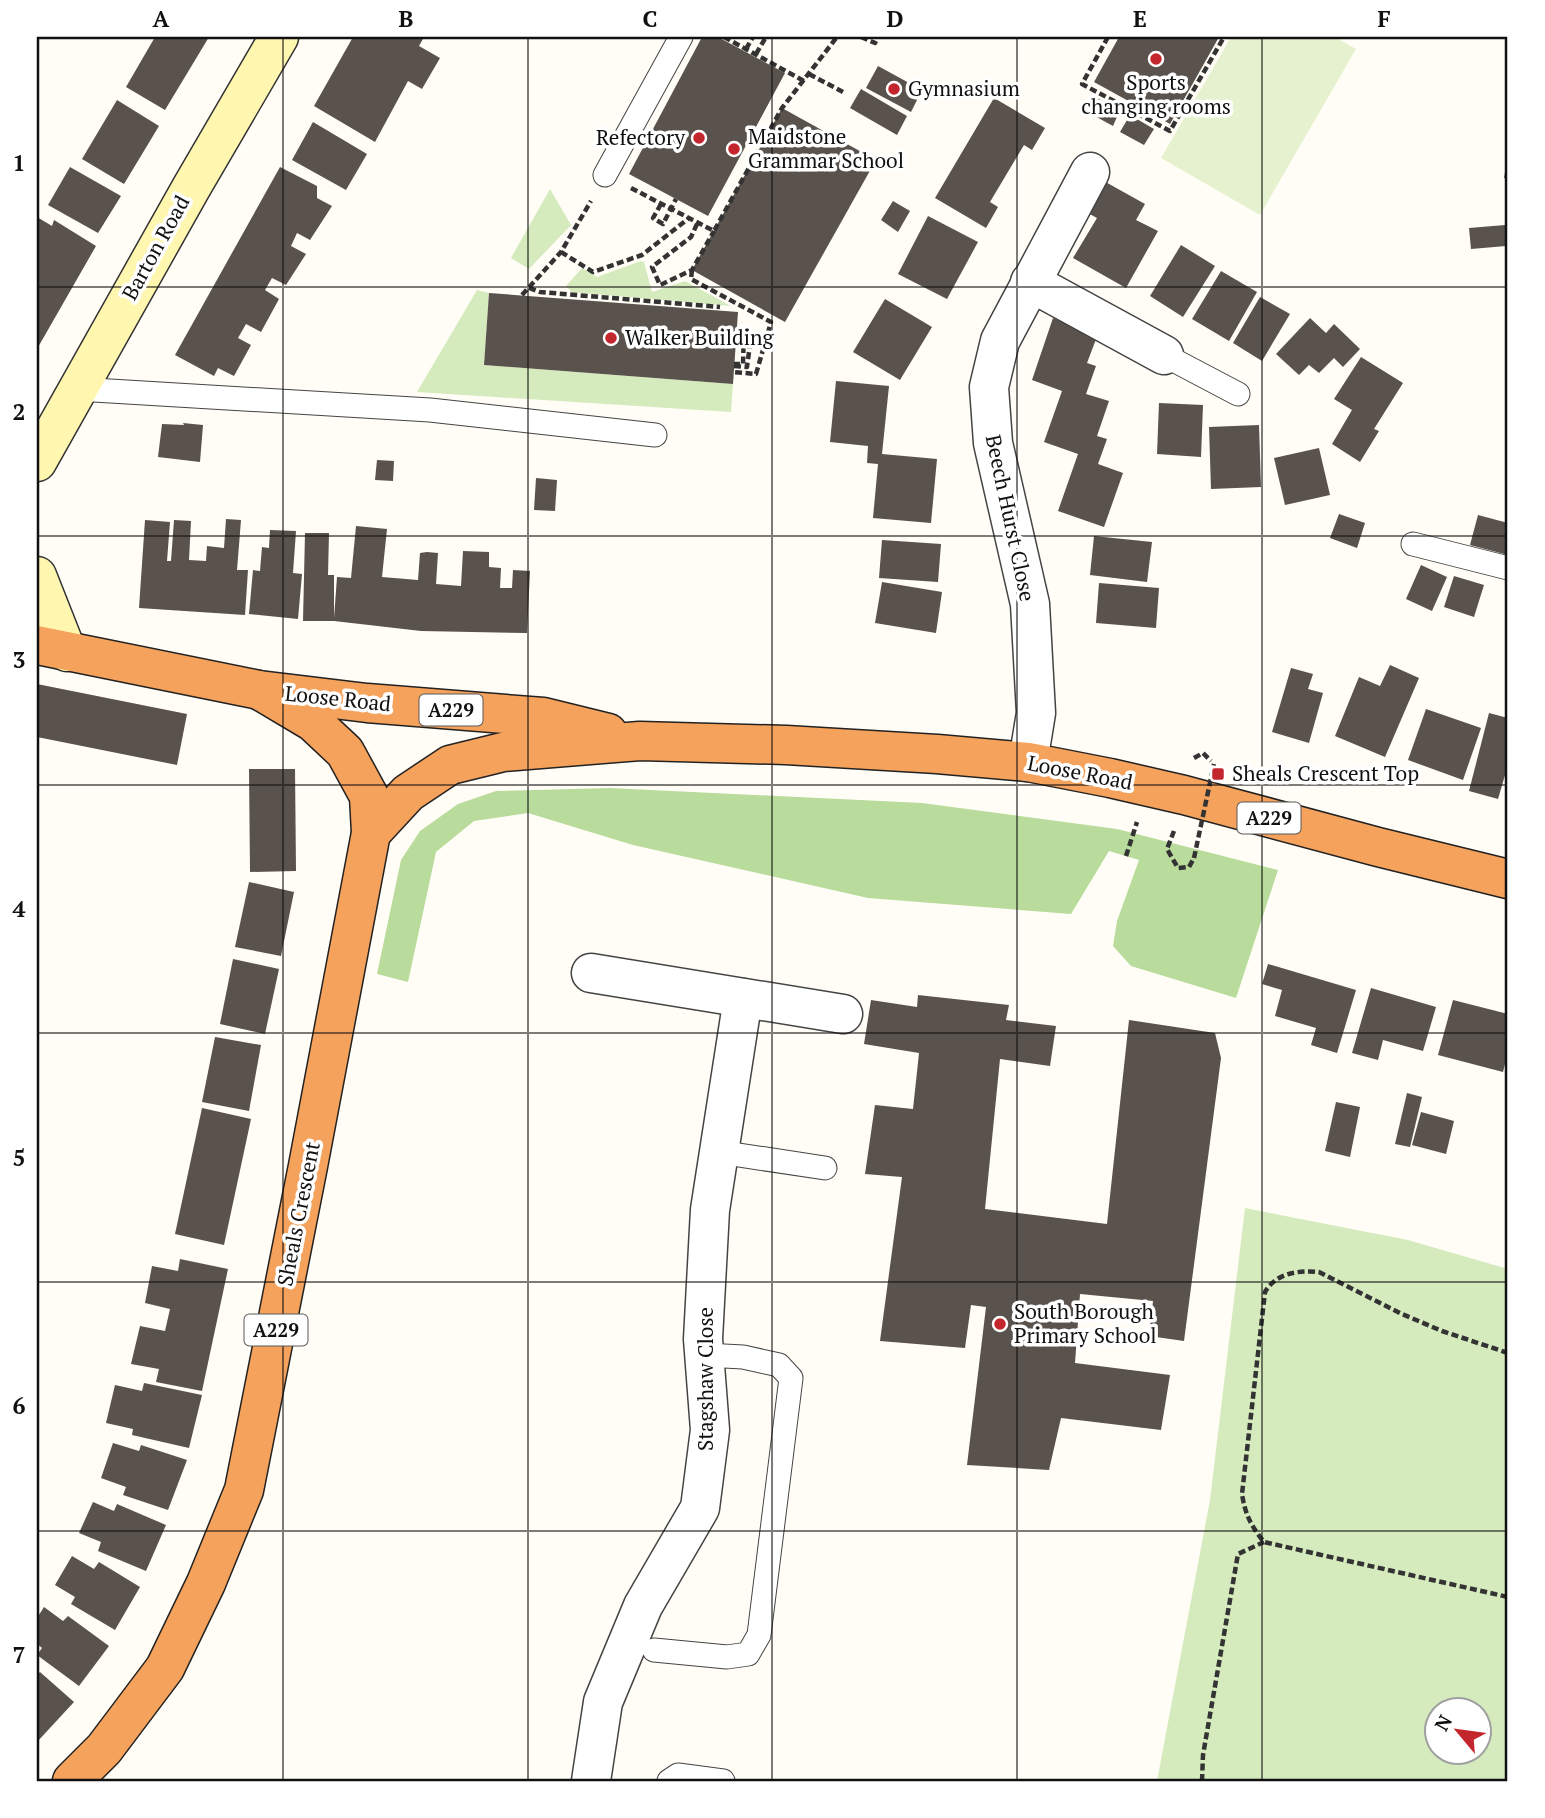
<svg xmlns="http://www.w3.org/2000/svg" width="1545" height="1818" font-family="'PT Serif',serif">
  <rect width="100%" height="100%" fill="#fffdf5"/>
  <!-- green -->
  <g fill="#d5ebbd" fill-rule="evenodd">
    <path d="M550,189l21,36 -42,44 -18,-11z"/>
    <path d="M641,261l3,1 8,30 33,-11 46,25 -159,-14 -6,-6 16,-18 15,9z"/>
    <path d="M477,290l12,3 -5,72 249,19 -2,28 -314,-20z"/>
    <path d="M1245,1208l163,32 100,29v512h-351l53,-281zM1436,1710h42v42h-42z"/>
  </g>
  <!-- forest -->
  <path fill="#b9dc9c" d="M610,788l312,15 195,26 161,41 -42,128 -105,-32 -18,-20 4,-25 22,-61 -30,-9 -38,63 -203,-16 -235,-53 -105,-32 -54,8 -38,31 -28,130 -31,-8 24,-114 19,-29 38,-27 38,-13z"/>
  <!-- pitch -->
  <path fill="#e6f2cf" d="M1231,37h104l21,12 -96,166 -99,-57z"/>
  <!-- building -->
  <g fill="#5a524d">
    <path d="M155,37h54l-44,73 -39,-23z"/>
    <path d="M353,37h71l-5,9 21,12 -18,31 -14,-8 -33,61 -61,-36z"/>
    <path d="M702,37h16l67,36 -77,143 -79,-42z"/>
    <path d="M1119,37h100l-49,87 -76,-42z"/>
    <path d="M878,66l44,24 -11,22 -45,-24z"/>
    <path d="M861,89l46,27 -10,19 -47,-27z"/>
    <path d="M994,98l51,30 -13,22 -8,-5 -34,57 8,5 -12,21 -51,-30z"/>
    <path d="M1097,98l23,12 -7,16 -22,-12z"/>
    <path d="M117,100l42,26 -35,58 -42,-25z"/>
    <path d="M782,108l94,52 -91,162 -93,-52z"/>
    <path d="M1130,115l24,14 -10,16 -24,-13z"/>
    <path d="M313,122l54,32 -21,36 -54,-30z"/>
    <path d="M1507,161h1v18l-4,-1z"/>
    <path d="M70,167l51,29 -23,37 -50,-28z"/>
    <path d="M280,167l37,19v12l15,8 -22,34 -13,-7 -6,13 15,8 -20,31 -14,-7 -7,12 14,9 -18,33 -15,-8 -8,14 13,7 -17,31 -16,-8 -4,8 -39,-21z"/>
    <path d="M1102,180l43,24 -9,16 22,11 -32,57 -53,-30 24,-40 -13,-7z"/>
    <path d="M893,201l17,10 -12,21 -17,-12z"/>
    <path d="M928,216l50,26 -31,57 -49,-25z"/>
    <path d="M37,217l15,9 2,-6 42,26 -59,103z"/>
    <path d="M1505,225l1,21 -35,3 -2,-21z"/>
    <path d="M1181,245l34,21 -32,51 -33,-21z"/>
    <path d="M1221,271l36,21 -28,49 -37,-22z"/>
    <path d="M489,293l249,19 -5,72 -249,-19z"/>
    <path d="M1260,297l30,17 -28,47 -29,-18z"/>
    <path d="M885,299l47,28 -32,53 -47,-28z"/>
    <path d="M1053,318l45,16 -11,29 9,3 -10,28 23,7 -12,35 10,3 -9,25 25,9 -19,54 -46,-16 20,-57 -34,-12 18,-51 -30,-11z"/>
    <path d="M1310,318l16,15 8,-9 26,25 -17,18 -9,-9 -15,15 -10,-8 -10,10 -23,-21z"/>
    <path d="M1361,357l42,26 -29,46 5,2 -19,31 -28,-18 20,-34 -18,-11z"/>
    <path d="M836,381l53,5 -7,68 55,5 -6,64 -58,-5 5,-54 -11,-1 1,-17 -38,-4z"/>
    <path d="M1159,403l44,2 -2,52 -44,-3z"/>
    <path d="M183,423l20,2 -3,37 -42,-5 4,-33 22,1z"/>
    <path d="M1259,425l2,62 -50,2 -2,-62z"/>
    <path d="M1319,448l11,47 -45,10 -11,-47z"/>
    <path d="M377,460l17,1 -1,20 -18,-1z"/>
    <path d="M536,478l21,2 -2,31 -21,-1z"/>
    <path d="M1339,514l26,9 -8,25 -27,-10z"/>
    <path d="M1478,515l30,8v32l-38,-10z"/>
    <path d="M226,519l15,1 -4,50h11l-3,45 -106,-7 6,-88 25,2 -3,39h4l3,-41 17,1 -2,39 17,1 1,-15 17,2z"/>
    <path d="M356,526l31,3 -5,48 36,3 2,-27 7,-1 11,1 -2,31 25,2 2,-35 26,1v15l12,1 -1,20h12l1,-18 17,1 -3,62 -106,-2 -87,-10h-31l2,-88h24l-1,42h6v43l3,-41 14,1z"/>
    <path d="M270,530l26,1 -3,42 9,1 -4,45 -49,-5 4,-44 7,1 2,-24 7,1z"/>
    <path d="M1094,536l58,6 -5,40 -57,-7z"/>
    <path d="M882,540l59,4 -3,38 -59,-4z"/>
    <path d="M1421,565l26,12 -15,34 -26,-12z"/>
    <path d="M1454,576l30,9 -10,32 -30,-10z"/>
    <path d="M882,582l60,10 -6,41 -61,-10z"/>
    <path d="M1099,583l60,5 -3,40 -60,-5z"/>
    <path d="M1390,665l29,13 -34,79 -50,-21 24,-59 21,9z"/>
    <path d="M1291,668l22,6 -5,15 15,4 -14,50 -37,-11z"/>
    <path d="M37,684l150,30 -10,51 -140,-28z"/>
    <path d="M1426,709l55,19 -18,52 -55,-20z"/>
    <path d="M1489,713l19,5v47l-10,34 -29,-8z"/>
    <path d="M249,769h46l1,102 -46,1z"/>
    <path d="M249,882l45,10 -13,64 -46,-9z"/>
    <path d="M233,959l46,10 -14,65 -45,-10z"/>
    <path d="M1268,964l88,26 -19,63 -26,-8 5,-17 -41,-12 7,-26 -20,-6z"/>
    <path d="M1371,988l65,19 -13,44 -40,-11 -5,20 -26,-7z"/>
    <path d="M918,995l91,10 -3,15 50,6 -6,40 -50,-7 -15,150 122,15 22,-204 86,13 6,25 -37,283 -35,-5 4,-35 -73,-7 -5,69 95,12 -9,55 -100,-12 -12,52 -82,-5 19,-158 -15,-2 -6,43 -85,-7 22,-164 -37,-3 10,-69 38,4 6,-56 -55,-9 7,-44 46,7z"/>
    <path d="M1453,1000l55,14v38l-5,20 -65,-17z"/>
    <path d="M215,1037l46,8 -12,66 -47,-9z"/>
    <path d="M1407,1093l15,4 -12,50 -15,-3z"/>
    <path d="M1336,1102l24,5 -10,50 -25,-6z"/>
    <path d="M202,1108l49,11 -27,126 -49,-11z"/>
    <path d="M1421,1112l33,9 -8,33 -34,-9z"/>
    <path d="M180,1259l48,10 -26,122 -46,-9 3,-13 -28,-5 9,-38 25,5 5,-22 -25,-6 7,-37 26,5z"/>
    <path d="M144,1383l58,12 -13,53 -57,-13 1,-6 -27,-6 9,-38 27,6z"/>
    <path d="M113,1443l26,8 2,-6 46,15 -19,50 -45,-15 3,-8 -25,-9z"/>
    <path d="M93,1502l21,9 3,-7 49,21 -20,46 -48,-20 3,-9 -22,-9z"/>
    <path d="M72,1556l22,13 5,-7 41,25 -25,43 -44,-26 4,-7 -20,-12z"/>
    <path d="M44,1607l19,14 5,-5 41,30 -30,40 -42,-31 5,-7 -5,-4v-26z"/>
    <path d="M40,1672l34,30 -37,40v-67z"/>
  </g>
  <g fill="none" stroke-linecap="round" stroke-linejoin="round">
    <defs>
      <g id="lane">
        <path d="M605,175l76,-138"/>
        <path d="M1164,355l74,39"/>
        <path d="M77,389l353,21 225,25"/>
        <path d="M1413,544l95,24"/>
        <path d="M719,1152l106,16"/>
        <path d="M654,1650l73,7 21,-3 11,-19 32,-257 -12,-13 -36,-8 -38,-2"/>
        <path d="M669,1781l9,-6 45,6"/>
      </g>
      <g id="street">
        <path d="M1030,282l134,73"/>
        <path d="M1028,762l8,-49 -6,-109 -37,-161 -4,-56 11,-46 90,-169"/>
        <path d="M591,973l252,41"/>
        <path d="M591,1781l12,-79 40,-96 57,-98 10,-78 -7,-91 7,-129 33,-212"/>
      </g>
      <g id="secondary">
        <path d="M37,462l154,-274 88,-151"/>
        <path d="M37,576l30,76"/>
      </g>
      <g id="highway">
        <path d="M37,645l222,45 108,13 176,14 65,16"/>
        <path d="M371,833l37,-40 42,-28 53,-13 137,-11 146,4 151,9 91,8 82,16 74,17 194,52 130,32"/>
        <path d="M72,1781l32,-32 61,-81 41,-85 38,-93 64,-324 63,-333 -2,-37 -24,-44 -32,-30 -54,-32"/>
      </g>
    </defs>
    <!-- lane casing -->
    <use href="#lane" stroke="#444" stroke-width="25"/>
    <!-- street casing -->
    <use href="#street" stroke="#444" stroke-width="41"/>
    <!-- secondary casing -->
    <use href="#secondary" stroke="#333" stroke-width="41"/>
    <!-- highway casing -->
    <use href="#highway" stroke="#222" stroke-width="41"/>
    <!-- path -->
    <g stroke="#333" stroke-width="4.5" stroke-dasharray="7 3.5" stroke-linecap="butt">
      <path d="M724,37l80,44"/>
      <path d="M861,37l14,6 3,-6"/>
      <path d="M1108,37l-26,47 88,47 54,-94"/>
      <path d="M746,49l7,-12"/>
      <path d="M756,54l10,-17"/>
      <path d="M809,74l34,18"/>
      <path d="M631,188l83,43 68,-123 55,-71"/>
      <path d="M661,204l-8,14 10,6 13,-25"/>
      <path d="M697,224l-6,13 -39,30 8,18 32,-15 22,-39"/>
      <path d="M561,252l32,20 49,-17 47,-37"/>
      <path d="M692,270l-1,9 80,43 -15,52 -23,-2"/>
      <path d="M529,288l11,4 180,15"/>
      <path d="M522,295l39,-43 30,-51"/>
      <path d="M734,366l13,1 5,-37 -8,1 -1,33h-9"/>
      <path d="M1194,758l9,-5 8,8"/>
      <path d="M1174,831l-7,18 11,19 11,-1 5,-9"/>
      <path d="M1126,856l11,-34"/>
      <path d="M1508,1353l-66,-22 -40,-17 -83,-42c-21,-2 -43,1 -54,20l-23,202c3,20 9,32 22,48l244,55"/>
      <path d="M1202,1781l1,-26 35,-201 26,-12"/>
    </g>
    <!-- lane -->
    <use href="#lane" stroke="#fff" stroke-width="23"/>
    <!-- street -->
    <use href="#street" stroke="#fff" stroke-width="38"/>
    <!-- secondary -->
    <use href="#secondary" stroke="#fff6b0" stroke-width="38"/>
    <!-- highway -->
    <use href="#highway" stroke="#f5a25d" stroke-width="38"/>
    <!-- path-bridge -->
    <path stroke="#333" stroke-width="4.5" stroke-dasharray="7 3.5" stroke-linecap="butt" d="M1194,858l20,-94"/>
  </g>
  <!-- grid -->
  <path fill="none" stroke="#111" stroke-width="2" stroke-opacity="0.55" d="M283,37v1744M528,37v1744M772,37v1744M1017,37v1744M1262,37v1744M37,287h1471M37,536h1471M37,785h1471M37,1033h1471M37,1282h1471M37,1531h1471"/>
  <!-- markers -->
  <g fill="#c4262e" stroke="#fff" stroke-width="2.5">
    <circle cx="1156" cy="59" r="7"/>
    <circle cx="894" cy="89" r="7"/>
    <circle cx="699" cy="138" r="7"/>
    <circle cx="734" cy="149" r="7"/>
    <circle cx="611" cy="338" r="7"/>
    <rect x="1211" y="767" width="14" height="14" rx="3.5"/>
    <circle cx="1000" cy="1324" r="7"/>
  </g>
  <g text-anchor="middle" stroke-width="7" stroke-linejoin="round" paint-order="stroke">
    <!-- shield labels -->
    <g fill="#fff" stroke="#585858" stroke-width="2">
      <rect x="419.5" y="694.5" width="63" height="31" rx="5"/>
      <rect x="1237.5" y="802.5" width="63" height="31" rx="5"/>
      <rect x="244.5" y="1314.5" width="63" height="31" rx="5"/>
    </g>
    <g font-size="19" font-weight="bold" fill="#111">
      <text x="451" y="717">A229</text>
      <text x="1269" y="825">A229</text>
      <text x="276" y="1337">A229</text>
    </g>
    <!-- poi labels -->
    <g font-size="21" fill="#111" stroke="#fff" text-anchor="start">
      <text x="1156" y="90" text-anchor="middle">Sports<tspan x="1156" dy="24">changing rooms</tspan></text>
      <text x="908" y="96">Gymnasium</text>
      <text x="748" y="144">Maidstone<tspan x="748" dy="24">Grammar School</tspan></text>
      <text x="685" y="145" text-anchor="end">Refectory</text>
      <text x="625" y="345">Walker Building</text>
      <text x="1232" y="781">Sheals Crescent Top</text>
      <text x="1014" y="1319">South Borough<tspan x="1014" dy="24">Primary School</tspan></text>
    </g>
    <!-- street labels -->
    <g font-size="21" fill="#111" stroke="#fff">
      <text transform="translate(156 248) rotate(-61)" y="7">Barton Road</text>
      <text transform="translate(1010 518) rotate(78)" y="7">Beech Hurst Close</text>
      <text transform="translate(338 699) rotate(6)" y="7">Loose Road</text>
      <text transform="translate(1080 773) rotate(11)" y="7">Loose Road</text>
      <text transform="translate(299 1214) rotate(-79)" y="7">Sheals Crescent</text>
      <text transform="translate(706 1379) rotate(-90)" y="7">Stagshaw Close</text>
    </g>
  </g>
  <!-- border -->
  <rect width="1545" height="1818" fill="none" stroke="#ffffff" stroke-width="77"/>
  <!-- north arrow -->
  <g transform="translate(1458 1731) rotate(299)"><circle r="33" fill="#ffffff" stroke="#a0a0a0" stroke-width="2"/>
  <path d="M0-5L12 26L0 18L-12 26Z" fill="#c4262e"/>
  <text y="-10" font-size="19" font-weight="bold" text-anchor="middle" fill="#111111">N</text>
  </g>
  <rect x="38" y="38" width="1468" height="1742" fill="none" stroke="#111" stroke-width="2.5"/>
  <g font-size="23" text-anchor="middle" font-weight="bold" fill="#111">
    <text x="161" y="27">A</text>
    <text x="406" y="27">B</text>
    <text x="650" y="27">C</text>
    <text x="895" y="27">D</text>
    <text x="1140" y="27">E</text>
    <text x="1384" y="27">F</text>
    <text x="19" y="171">1</text>
    <text x="19" y="420">2</text>
    <text x="19" y="668">3</text>
    <text x="19" y="917">4</text>
    <text x="19" y="1166">5</text>
    <text x="19" y="1414">6</text>
    <text x="19" y="1663">7</text>
  </g>
</svg>
